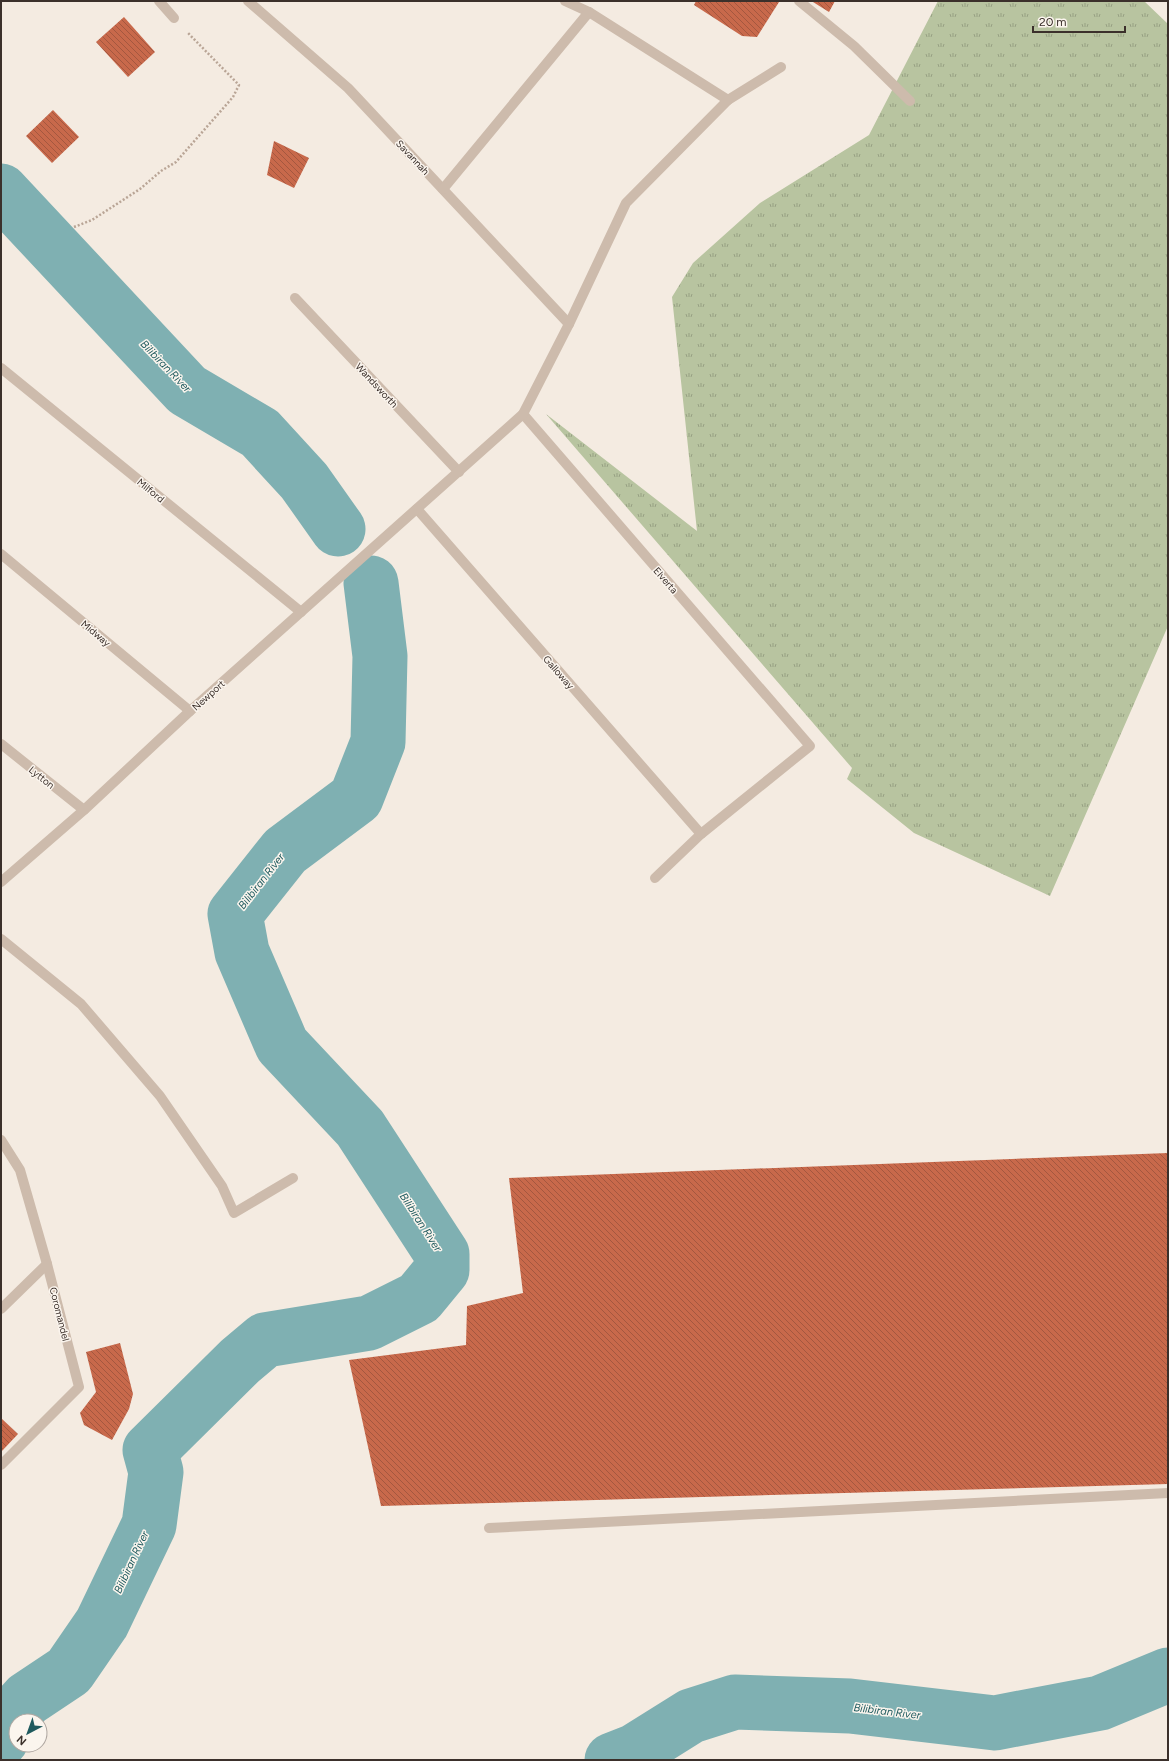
<svg xmlns="http://www.w3.org/2000/svg" width="1169" height="1761" font-family="Figtree,sans-serif">
  <defs>
    <pattern id="grass-tufts" width="24" height="20" patternUnits="userSpaceOnUse"><rect width="24" height="20" fill="#b8c4a0"/><path d="M3 7l-1-3M5 7V3M7 7l1-3M15 17l-1-3M17 17v-4M19 17l1-3" fill="none" stroke="#97a083"/></pattern>
    <pattern id="building-back-hatch" width="6" height="6" patternUnits="userSpaceOnUse"><rect width="6" height="6" fill="#c8694b"/><path d="M-1 5l2 2M0 0l6 6M5-1l2 2" fill="none" stroke="#a4573f"/></pattern>
  </defs>
  <rect width="100%" height="100%" fill="#f4ebe1"/>
  <!-- grass -->
  <path fill="url(#grass-tufts)" d="M938,1h206l24,23v602l-118,270 -136,-63 -67,-54 5,-11 -306,-354 151,117 -25,-234 21,-34 67,-60 109,-68z"/>
  <g fill="none" stroke-linecap="round" stroke-linejoin="round">
    <!-- stream -->
    <path stroke="#7fb0b2" stroke-width="9" d="M663,1734l3,26"/>
    <!-- river -->
    <g stroke="#7fb0b2" stroke-width="55">
      <path d="M1,191l186,199 73,43 44,48 34,48"/>
      <path d="M1,1740l9,-22 17,-19 42,-28 33,-48 47,-98 7,-53 -6,-22 90,-89 25,-21 104,-17 50,-25 23,-28v-16l-82,-126 -78,-83 -40,-93 -7,-38 50,-63 71,-53 22,-56 2,-86 -9,-73"/>
      <path d="M612,1760l23,-9 56,-35 44,-14 115,4 145,17 105,-20 68,-28"/>
    </g>
  </g>
  <!-- building -->
  <g fill="url(#building-back-hatch)">
    <path d="M696,1h81l2,1 -22,35 -15,-1 -48,-31z"/>
    <path d="M814,1h21l-6,11 -16,-10z"/>
    <path d="M124,17l31,35 -27,25 -32,-35z"/>
    <path d="M53,110l26,27 -27,26 -26,-27z"/>
    <path d="M274,141l35,17 -15,30 -27,-13z"/>
    <path d="M1168,1153v331l-787,22 -32,-146 117,-15 1,-39 56,-13 -14,-115z"/>
    <path d="M120,1343l13,51 -4,15 -17,31 -28,-15 -4,-12 16,-21 -10,-40z"/>
    <path d="M1,1418l17,16 -17,18z"/>
  </g>
  <g fill="none" stroke-linecap="round" stroke-linejoin="round">
    <!-- path -->
    <path stroke="#b9a596" stroke-width="2.5" stroke-dasharray="2 2" stroke-linecap="butt" d="M74,227l18,-7 48,-31 21,-18 15,-9 57,-65 6,-12 -51,-52"/>
    <!-- minor -->
    <g stroke="#cdbbac" stroke-width="10">
      <path d="M159,1l15,17"/>
      <path d="M248,1l100,87 221,236"/>
      <path d="M565,1l24,11 139,88"/>
      <path d="M799,1l55,45 56,55"/>
      <path d="M443,189l146,-177"/>
      <path d="M295,298l164,174"/>
      <path d="M1,368l300,244"/>
      <path d="M523,414l287,332 -109,88 -46,44"/>
      <path d="M417,509l284,325"/>
      <path d="M1,554l189,157"/>
      <path d="M1,744l83,66"/>
      <path d="M1,882l83,-72 106,-99 333,-297 46,-90 57,-121 102,-103 53,-33"/>
      <path d="M1,939l80,65 79,92 62,90 12,27 59,-35"/>
      <path d="M1,1140l19,30 27,94 32,123 -78,78"/>
      <path d="M1,1309l46,-45"/>
      <path d="M489,1528l679,-35"/>
    </g>
  </g>
  <g text-anchor="middle" stroke-width="3" stroke-linejoin="round" paint-order="stroke">
    <!-- street labels -->
    <g font-size="10" fill="#3b302b" stroke="#fbf5ee">
      <text transform="translate(413 157) rotate(47)" y="4">Savannah</text>
      <text transform="translate(377 385) rotate(47)" y="4">Wandsworth</text>
      <text transform="translate(151 490) rotate(39)" y="4">Milford</text>
      <text transform="translate(666 580) rotate(49)" y="4">Elverta</text>
      <text transform="translate(96 633) rotate(40)" y="4">Midway</text>
      <text transform="translate(559 672) rotate(49)" y="4">Galloway</text>
      <text transform="translate(208 695) rotate(-42)" y="4">Newport</text>
      <text transform="translate(42 777) rotate(39)" y="4">Lytton</text>
      <text transform="translate(60 1314) rotate(76)" y="4">Coromandel</text>
    </g>
    <!-- water labels -->
    <g font-size="11" font-style="italic" fill="#1f5a5e" stroke="#fbf5ee">
      <text transform="translate(166 366) rotate(46)" y="4">Bilibiran River</text>
      <text transform="translate(261 881) rotate(-52)" y="4">Bilibiran River</text>
      <text transform="translate(421 1222) rotate(57)" y="4">Bilibiran River</text>
      <text transform="translate(131 1562) rotate(-65)" y="4">Bilibiran River</text>
      <text transform="translate(887 1711) rotate(7)" y="4">Bilibiran River</text>
    </g>
  </g>
  <!-- border -->
  <rect width="1169" height="1761" fill="none" stroke="#3b302b" stroke-width="4"/>
  <!-- north arrow -->
  <g transform="translate(28 1733) rotate(221)"><circle r="19" fill="#fbf5ee" stroke="#aea6a0"/>
  <path d="M0-3L7 15L0 10L-7 15Z" fill="#1f5a5e"/>
  <text y="-6" font-size="11" font-weight="bold" text-anchor="middle" fill="#3b302b">N</text>
  </g>
  <!-- scale -->
  <path d="M1033 26v6h92v-6" fill="none" stroke="#3b302b" stroke-width="2"/>
  <text x="1039" y="26" font-size="12" fill="#3b302b" stroke="#fbf5ee" stroke-width="3" paint-order="stroke">20 m</text>
</svg>
